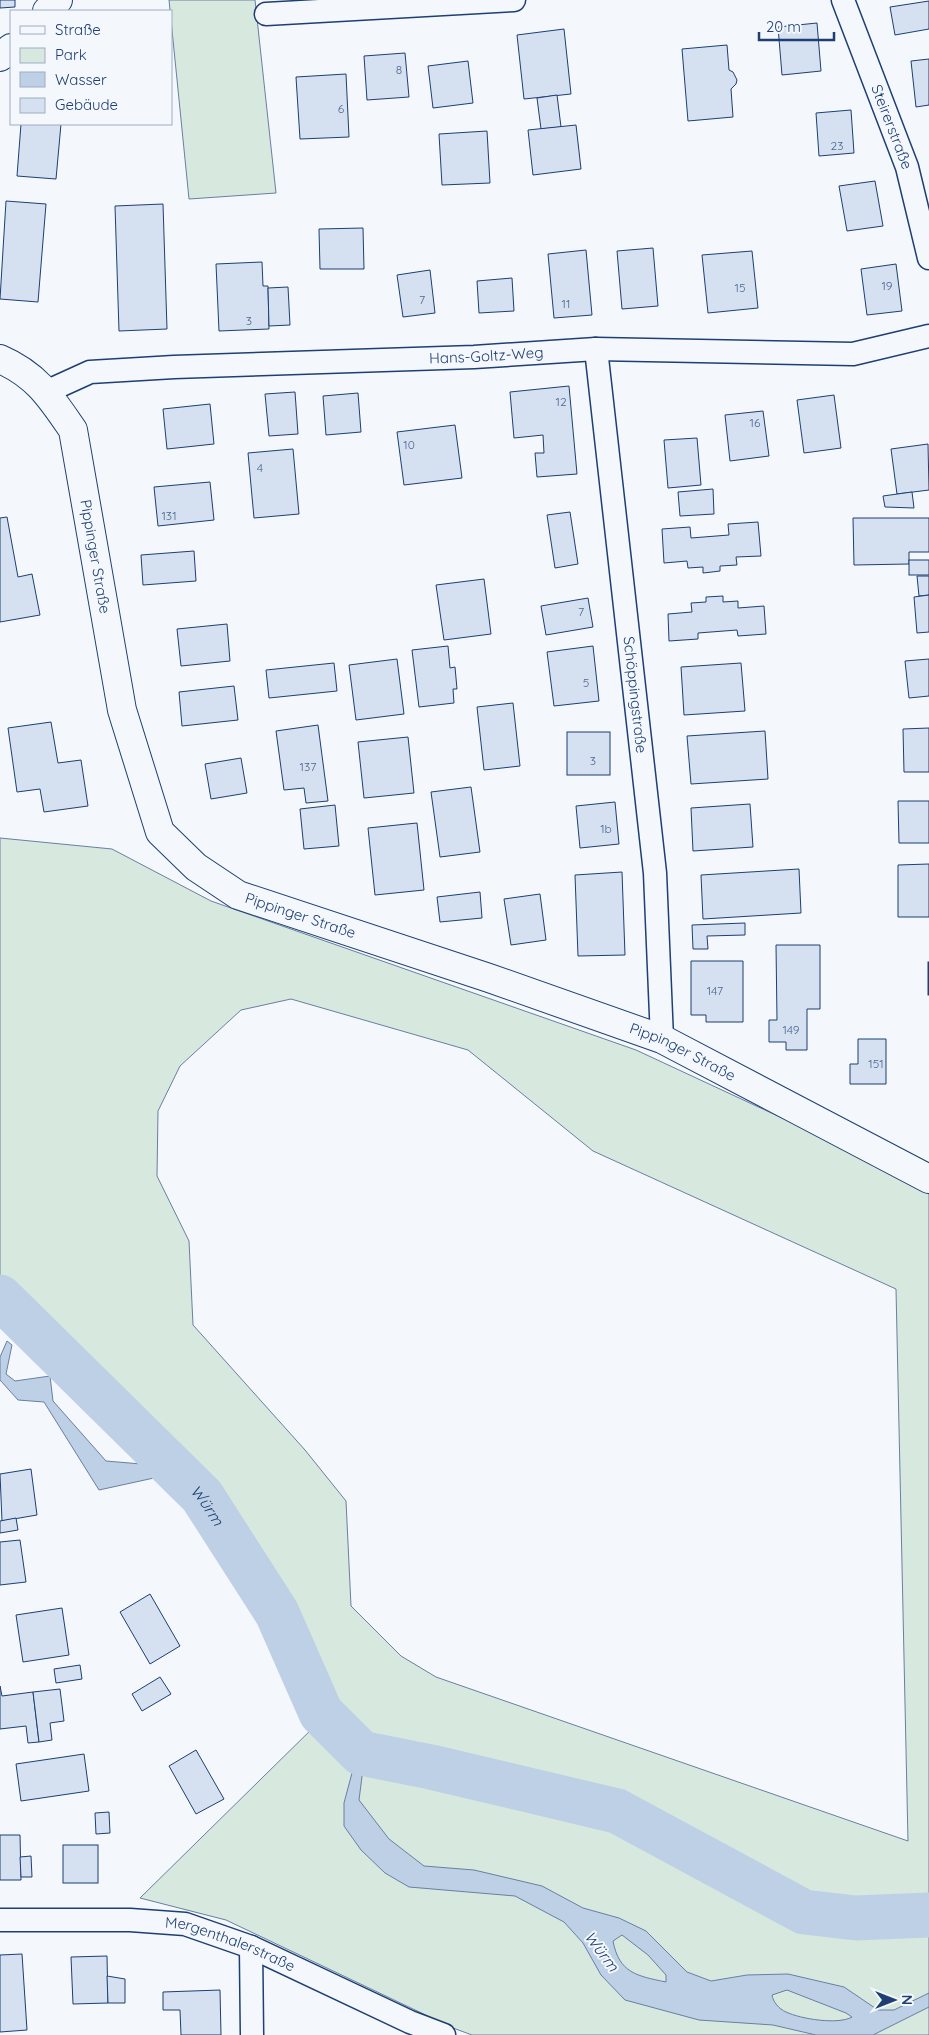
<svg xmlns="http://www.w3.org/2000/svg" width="929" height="2035" font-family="Quicksand,sans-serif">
  <rect width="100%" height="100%" fill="#f4f7fb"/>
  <!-- green -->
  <g fill="#d7e8df" stroke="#687fa3" fill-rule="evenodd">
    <path d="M169,0h86l21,193 -87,6z"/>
    <path d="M0,838l112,11 99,52 425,149 174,81 119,63v841h-457l-19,-7 -227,-108 -86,-22 181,-178 -43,-96 -80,-133 -161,-152 -37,-41zM291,999l177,51 125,101 303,138 12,552 -472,-164 -35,-21 -50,-50 -5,-105 -41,-51 -112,-125 -4,-84 -32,-65 1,-65 22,-45 61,-56z"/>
  </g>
  <!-- water -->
  <g fill="#bed0e5" stroke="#687fa3" fill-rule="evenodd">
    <path d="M7,1341l5,4 -6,29 9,7 35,-5 3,25 53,60 47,4 10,11 -64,14 -55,-88 -26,-2 -18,-20v-23z"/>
    <path d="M351,1757l13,4 -5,39 30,39 35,27 50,4 68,16 41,22 36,10 27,13 41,41 24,9 36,-6 41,-1 56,13 34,23h16l35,-17v14l-56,28h-57l-43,-10 -74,-5 -74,-20 -24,-25 -18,-32 -19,-21 -49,-26 -106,-9 -24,-14 -24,-23 -17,-24v-23l8,-30zM622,1935l26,20 18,20v7c-29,-6 -47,-9 -53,-41zM787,1990l59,23 6,4c-14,8 -51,2 -66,-5 -7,-3 -13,-10 -14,-17z"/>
    <path d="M929,1903v22l-77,4v-25z"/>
  </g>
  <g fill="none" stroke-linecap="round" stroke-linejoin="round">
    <!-- stream -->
    <path stroke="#bed0e5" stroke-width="8" d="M358,1768l3,-15"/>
    <!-- river -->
    <path stroke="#bed0e5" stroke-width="45" id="s1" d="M0,1297l202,199 75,117 44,100 40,40 70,14 186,44 187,101 52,6 73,-3"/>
  </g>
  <!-- building -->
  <g fill="#d5e0f0" stroke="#1d3f73">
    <path d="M0,0h15v7l-15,1z"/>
    <path d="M929,1v28l-34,6 -5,-28z"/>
    <path d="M817,23l4,48 -39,4 -4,-48z"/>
    <path d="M564,29l7,65 -47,5 -7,-64z"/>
    <path d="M727,45l2,25 4,2 4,8 -1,4 -5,5 2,28 -45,4 -6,-72z"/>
    <path d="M405,53l4,44 -42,3 -3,-44z"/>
    <path d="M929,59v46l-13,2 -5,-46z"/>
    <path d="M468,61l5,42 -40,5 -5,-42z"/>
    <path d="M346,74l3,63 -49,2 -4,-62z"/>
    <path d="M557,95l4,32 -20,2 -4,-31z"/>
    <path d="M851,110l3,43 -35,3 -3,-43z"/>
    <path d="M21,124h40l-5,55 -39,-3z"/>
    <path d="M576,125l5,44 -48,6 -5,-45z"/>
    <path d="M487,131l3,52 -48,2 -3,-51z"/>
    <path d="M875,181l8,45 -36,5 -8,-45z"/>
    <path d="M6,201l40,3 -8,98 -38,-3z"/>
    <path d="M163,204l4,125 -48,2 -4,-125z"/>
    <path d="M363,228l1,41h-44l-1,-40z"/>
    <path d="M653,248l5,58 -36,3 -5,-58z"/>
    <path d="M586,250l6,65 -38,3 -6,-64z"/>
    <path d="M752,251l6,57 -50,5 -6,-58z"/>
    <path d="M262,262l1,24h5l1,43 -50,2 -3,-67z"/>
    <path d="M896,264l6,47 -35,4 -6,-46z"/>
    <path d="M430,270l5,43 -32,4 -6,-42z"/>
    <path d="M512,278l2,33 -35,2 -2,-32z"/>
    <path d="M288,287l2,38 -21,1 -1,-38z"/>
    <path d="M569,386l8,88 -40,3 -2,-24h9l-1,-18 -29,3 -4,-46z"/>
    <path d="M295,392l3,42 -29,2 -4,-42z"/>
    <path d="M358,393l3,39 -35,3 -3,-39z"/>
    <path d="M834,395l7,53 -37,5 -7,-53z"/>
    <path d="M210,404l4,40 -47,5 -4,-40z"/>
    <path d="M763,411l6,45 -39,5 -5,-46z"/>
    <path d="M455,425l7,53 -58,7 -7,-53z"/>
    <path d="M697,438l4,47 -33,3 -4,-48z"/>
    <path d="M928,444l1,46 -32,4 -6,-45z"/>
    <path d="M293,449l6,65 -45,4 -6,-65z"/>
    <path d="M210,482l4,38 -56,6 -4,-39z"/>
    <path d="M713,489l1,25 -34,2 -2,-24z"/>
    <path d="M912,492l2,16 -29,-1 -2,-11z"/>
    <path d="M570,512l8,52 -23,4 -8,-53z"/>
    <path d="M7,517l11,60 14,-3 8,41 -40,7v-104z"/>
    <path d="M853,518h76v34h-20v12l-55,1z"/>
    <path d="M758,522l3,34 -25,1 1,8 -17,1v5l-8,1 -9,1v-6l-15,1 -1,-7 -23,2 -2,-34 28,-2 1,11 38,-3 -1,-11z"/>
    <path d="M194,551l2,30 -53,4 -2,-30z"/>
    <rect x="909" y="560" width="20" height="15"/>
    <path d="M917,576h12v19l-10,1z"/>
    <path d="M484,579l7,55 -47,6 -8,-55z"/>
    <path d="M929,595v37l-12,1 -3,-36z"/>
    <path d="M723,596v6l15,-1v7l26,-2 2,28 -28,2 -1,-6 -39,3v6l-29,2 -1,-27 24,-2 -1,-9 15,-1v-5z"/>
    <path d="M588,598l5,29 -47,8 -5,-29z"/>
    <path d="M227,624l3,37 -49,5 -4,-37z"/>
    <path d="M448,646l2,22 5,-1 2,22h-4l1,14 -35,4 -7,-57z"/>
    <path d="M593,646l6,55 -45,5 -7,-54z"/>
    <path d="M397,659l7,55 -48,6 -7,-55z"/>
    <path d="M929,659v37l-20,2 -4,-37z"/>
    <path d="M334,663l3,28 -68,7 -3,-28z"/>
    <path d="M741,663l4,48 -61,4 -3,-48z"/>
    <path d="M234,686l4,34 -56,6 -3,-34z"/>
    <path d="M513,703l7,63 -36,4 -7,-63z"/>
    <path d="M51,722l7,41 23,-3 7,46 -44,6 -4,-23 -23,3 -9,-64z"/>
    <path d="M318,725l10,76 -22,2 -2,-15 -20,2 -8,-59z"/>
    <path d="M929,728v44h-25l-1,-43z"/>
    <path d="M765,731l3,48 -77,5 -4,-48z"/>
    <rect x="567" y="732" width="43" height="43"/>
    <path d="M408,737l6,56 -50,5 -6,-56z"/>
    <path d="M241,758l6,35 -36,6 -6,-35z"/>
    <path d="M471,787l9,65 -40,5 -9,-65z"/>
    <path d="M898,801h31v42h-30z"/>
    <path d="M615,802l4,42 -39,4 -4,-42z"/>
    <path d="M750,804l3,43 -60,4 -2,-43z"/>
    <path d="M335,805l4,41 -35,3 -4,-40z"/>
    <path d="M417,823l7,67 -49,5 -7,-67z"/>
    <path d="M929,864v53h-31v-52z"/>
    <path d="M799,869l2,44 -98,6 -2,-44z"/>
    <path d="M622,872l3,83 -47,1 -3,-81z"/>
    <path d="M480,892l2,26 -42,4 -3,-25z"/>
    <path d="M540,894l6,46 -35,5 -7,-46z"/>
    <path d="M745,923v12l-38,1 1,13h-15l-1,-24z"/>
    <path d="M776,945h44v64h-13v41h-21v-8h-17v-22h8z"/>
    <path d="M691,961h52v61h-37v-7h-15z"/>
    <rect x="928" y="962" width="1" height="33"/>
    <path d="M858,1039h28v45h-36v-20h8z"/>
    <path d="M31,1469l6,46 -35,6 -2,-47z"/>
    <path d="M16,1518l2,12 -18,3v-12z"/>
    <path d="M20,1540l6,42 -26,3v-43z"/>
    <path d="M150,1594l30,52 -30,18 -30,-52z"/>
    <path d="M62,1608l7,47 -46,7 -7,-47z"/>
    <path d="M80,1665l2,14 -26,4 -2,-14z"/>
    <path d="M160,1677l11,17 -29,17 -10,-17z"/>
    <path d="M0,1686l2,10 31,-4 6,50 -11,1 -2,-17 -26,3z"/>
    <path d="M60,1689l4,32 -14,2 2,17 -13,2 -6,-50z"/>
    <path d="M196,1750l28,49 -28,15 -27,-48z"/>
    <path d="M84,1754l5,37 -68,10 -5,-37z"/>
    <path d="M109,1812l1,21 -14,1 -1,-21z"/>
    <path d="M0,1835h20l1,45h-21z"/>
    <rect x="63" y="1845" width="35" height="38"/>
    <path d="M31,1856l1,21h-11l-1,-20z"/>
    <path d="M22,1954l5,76 -27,2v-77z"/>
    <path d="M107,1956l1,47 -35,1 -2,-47z"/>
    <path d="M107,1976l18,3v24h-17z"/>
    <path d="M220,1990l1,45h-40l-1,-25h-17v-18z"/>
  </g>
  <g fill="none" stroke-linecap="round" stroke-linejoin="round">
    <defs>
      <g id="street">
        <path id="s2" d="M843,0l64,167 22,91"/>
        <path d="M266,14l248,-14"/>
        <path id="s3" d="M596,349l59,524 7,166"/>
        <path id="s4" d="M46,392l44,-20 84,-5 300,-10 122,-8 257,5 76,-18"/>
        <path id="s5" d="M0,1920h130l55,4 66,23 159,75 34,13"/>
        <path d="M251,1947l1,88"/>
      </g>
      <g id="secondary">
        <path d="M47,11l11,-11"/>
        <path d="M0,57l11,-9"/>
        <path id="s6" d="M0,359c37,16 51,39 73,71l49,280 38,122 36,35 42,28 251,83 173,61 267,140"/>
      </g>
    </defs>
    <!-- street casing -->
    <use href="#street" stroke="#1d3f73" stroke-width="25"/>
    <!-- secondary casing -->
    <use href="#secondary" stroke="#1d3f73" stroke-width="30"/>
    <!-- street -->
    <use href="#street" stroke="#f4f7fb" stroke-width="22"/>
    <!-- secondary -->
    <use href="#secondary" stroke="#f4f7fb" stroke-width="28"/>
  </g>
  <g text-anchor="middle" stroke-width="4" stroke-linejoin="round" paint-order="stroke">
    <!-- number labels -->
    <g font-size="12" fill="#4b6792">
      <text x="399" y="74">8</text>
      <text x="341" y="113">6</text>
      <text x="837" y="150">23</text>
      <text x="887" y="290">19</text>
      <text x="740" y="292">15</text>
      <text x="422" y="304">7</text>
      <text x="566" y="308">11</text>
      <text x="249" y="325">3</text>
      <text x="561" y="406">12</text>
      <text x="755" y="427">16</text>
      <text x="409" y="449">10</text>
      <text x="260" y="472">4</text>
      <text x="169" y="520">131</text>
      <text x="581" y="616">7</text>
      <text x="586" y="687">5</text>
      <text x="593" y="765">3</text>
      <text x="308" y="771">137</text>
      <text x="606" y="833">1b</text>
      <text x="715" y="995">147</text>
      <text x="791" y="1034">149</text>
      <text x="876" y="1068">151</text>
    </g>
    <!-- street labels -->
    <g font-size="15" fill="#1d3f73" stroke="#f4f7fb">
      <text dy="5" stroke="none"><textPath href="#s2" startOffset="136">Steirerstraße</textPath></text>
      <text dy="5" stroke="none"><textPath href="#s4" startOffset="445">Hans-Goltz-Weg</textPath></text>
      <text dy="5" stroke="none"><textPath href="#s6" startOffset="232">Pippinger Straße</textPath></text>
      <text dy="5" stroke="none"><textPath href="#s3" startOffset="348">Schöppingstraße</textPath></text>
      <text dy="5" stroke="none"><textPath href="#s6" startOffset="682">Pippinger Straße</textPath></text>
      <text dy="5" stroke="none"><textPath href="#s6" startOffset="1088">Pippinger Straße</textPath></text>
      <text dy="5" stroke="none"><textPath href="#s5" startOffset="234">Mergenthalerstraße</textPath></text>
    </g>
    <!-- water labels -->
    <g font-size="16" font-style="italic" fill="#1d3f73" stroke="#f4f7fb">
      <text dy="6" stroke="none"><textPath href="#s1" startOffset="294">Würm</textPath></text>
      <text transform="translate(602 1951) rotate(53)" y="6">Würm</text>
    </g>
  </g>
  <!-- legend -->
  <rect x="10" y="10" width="162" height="115" fill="#f4f7fb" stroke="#9eadc5"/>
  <rect x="20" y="26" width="25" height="8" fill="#f4f7fb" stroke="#9eadc5"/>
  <text x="55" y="35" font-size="15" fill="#1d3f73">Straße</text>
  <rect x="20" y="48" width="25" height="15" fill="#d7e8df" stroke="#9eadc5"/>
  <text x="55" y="60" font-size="15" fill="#1d3f73">Park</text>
  <rect x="20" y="72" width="25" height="15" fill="#bed0e5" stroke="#9eadc5"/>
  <text x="55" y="85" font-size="15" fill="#1d3f73">Wasser</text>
  <rect x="20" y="98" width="25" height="15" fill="#d5e0f0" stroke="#9eadc5"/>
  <text x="55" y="110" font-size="15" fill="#1d3f73">Gebäude</text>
  <!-- north arrow -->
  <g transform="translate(894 2000) rotate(90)" stroke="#f4f7fb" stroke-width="4" paint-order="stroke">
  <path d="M0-4L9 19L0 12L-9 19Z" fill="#1d3f73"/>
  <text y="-8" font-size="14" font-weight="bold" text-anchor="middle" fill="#1d3f73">N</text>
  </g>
  <!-- scale -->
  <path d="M759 32v8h75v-8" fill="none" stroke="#1d3f73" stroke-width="2.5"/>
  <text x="766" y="32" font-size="15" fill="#1d3f73" stroke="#f4f7fb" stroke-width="4" paint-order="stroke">20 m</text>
</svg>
